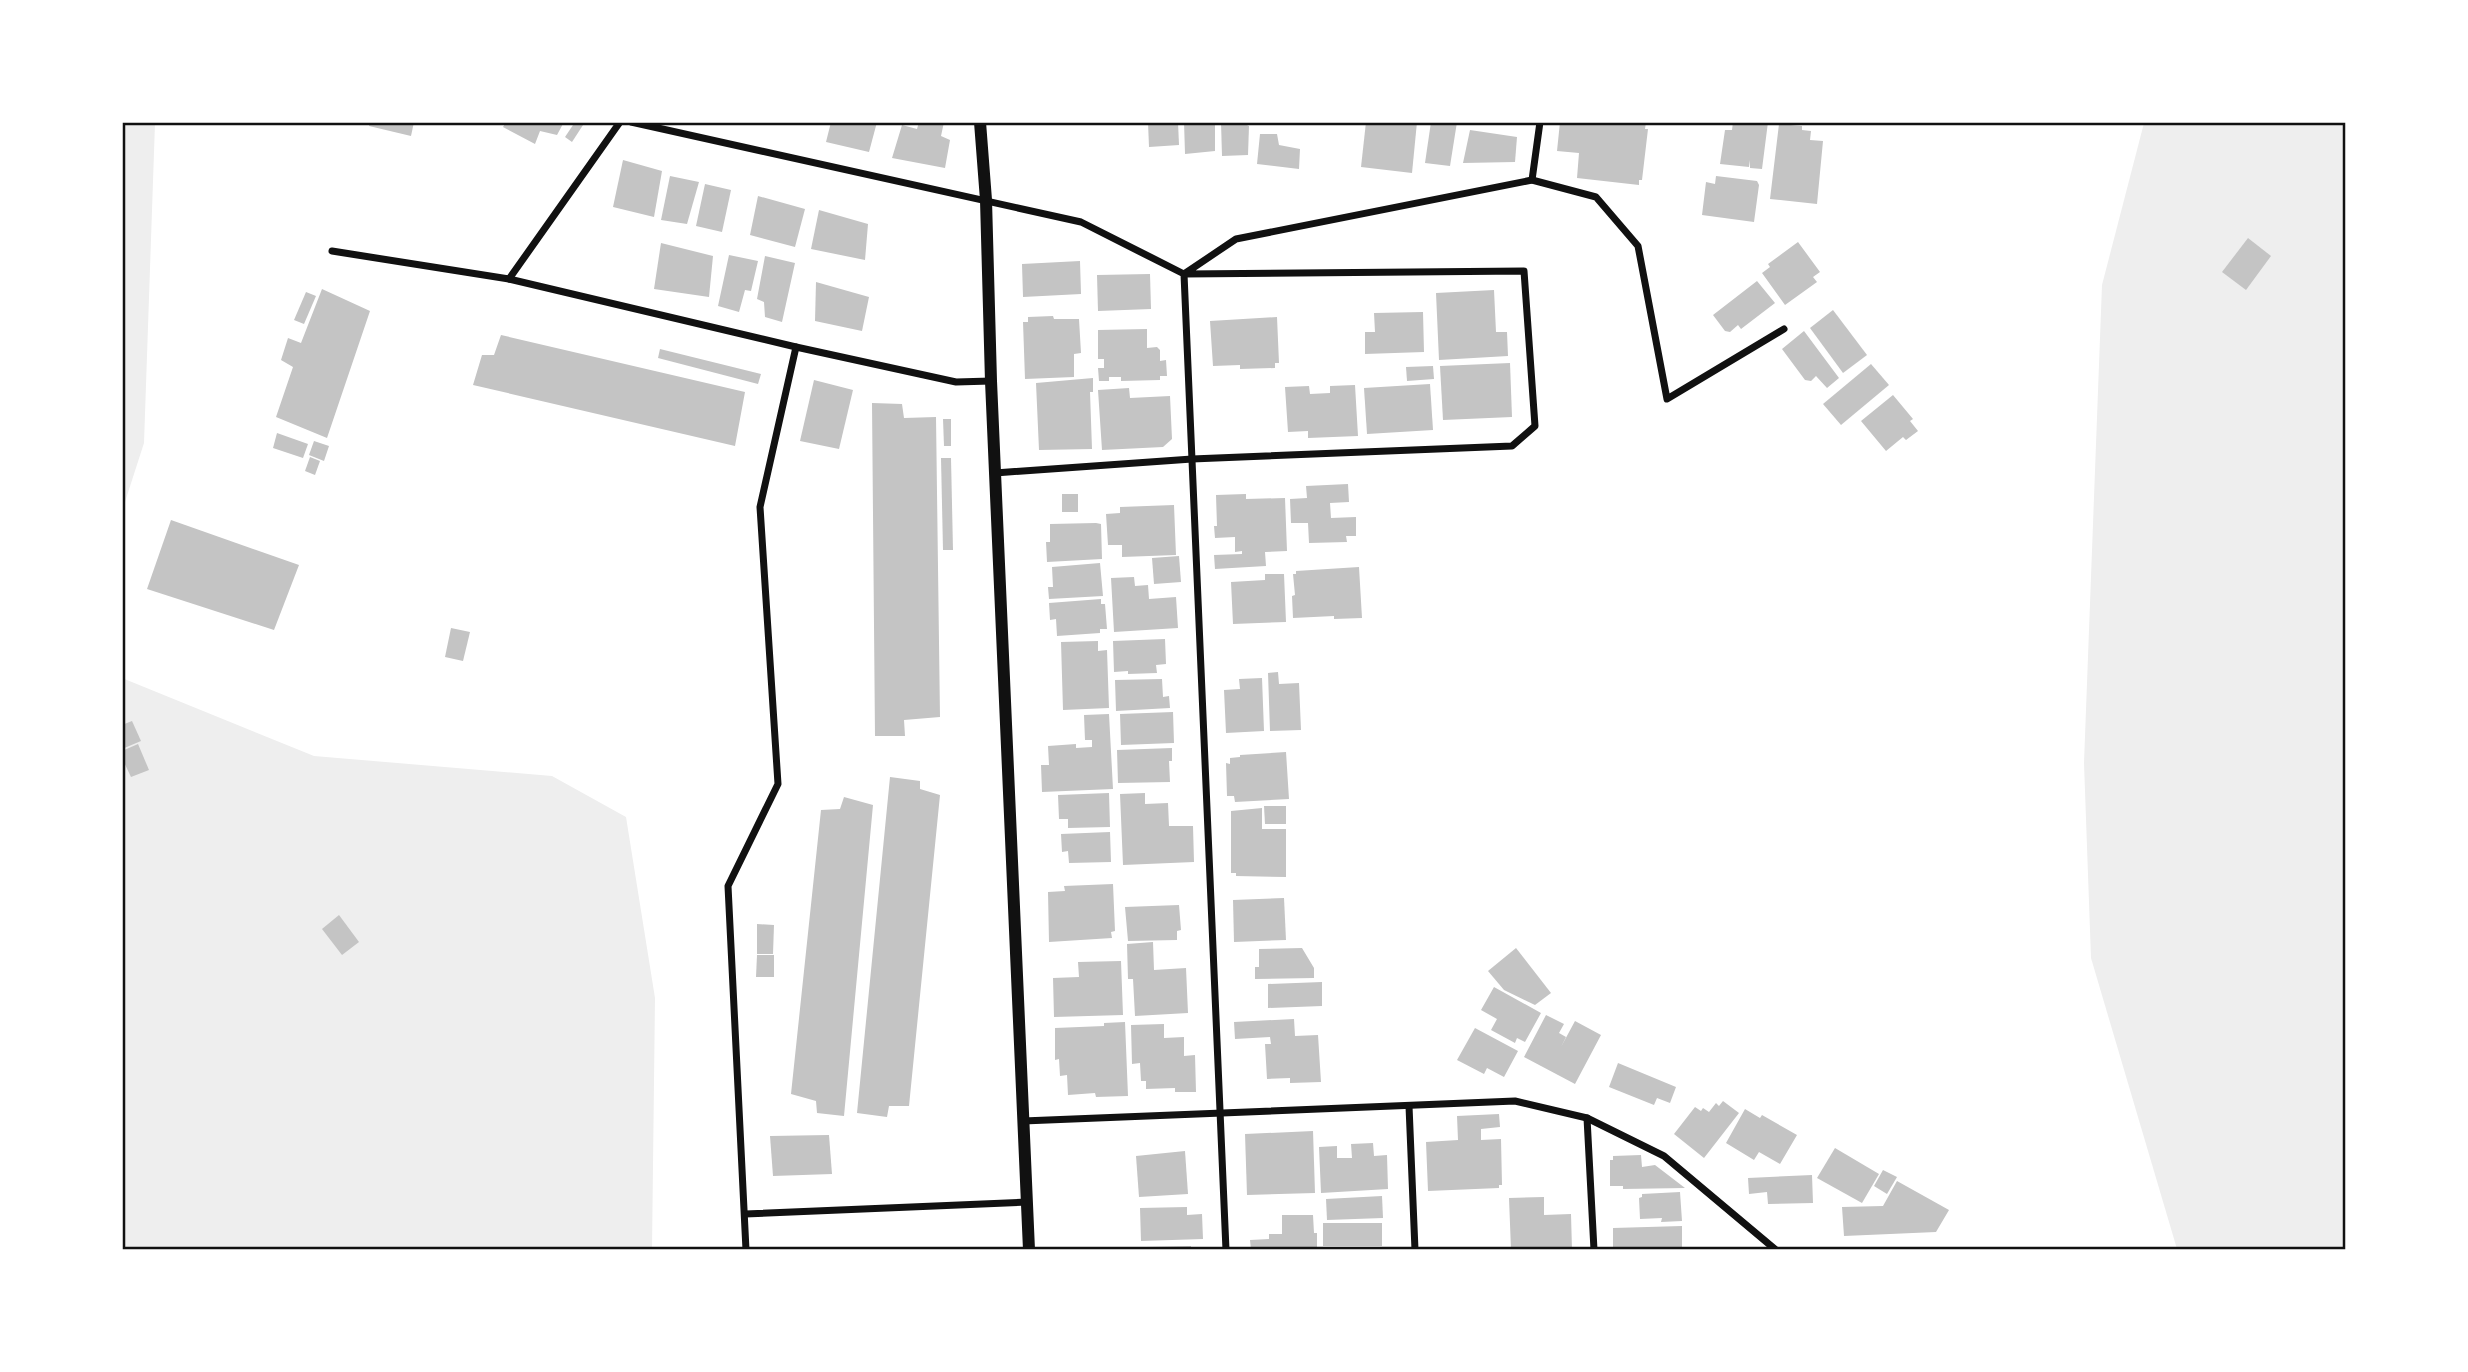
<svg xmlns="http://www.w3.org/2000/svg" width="2468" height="1372" font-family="'Sofia Sans Condensed',sans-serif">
  <rect width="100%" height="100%" fill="#fff"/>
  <!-- green -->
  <g fill="#eee">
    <path d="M123,122l32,1 -11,320 -21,65z"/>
    <path d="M2144,123h201v1126h-168l-86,-291 -7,-195 18,-478z"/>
    <path d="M122,678l192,78 238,20 74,41 29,181 -3,251h-529z"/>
  </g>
  <!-- building -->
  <g fill="#c4c4c4">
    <path d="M370,122h44l-3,14 -42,-10z"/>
    <path d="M506,122h58l-7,13 -17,-4 -5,13 -32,-17z"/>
    <path d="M575,122h10l-13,20 -7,-5z"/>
    <path d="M831,122h46l-8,30 -43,-10z"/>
    <path d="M919,122h25l-3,14 9,4 -5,28 -53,-10 10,-33 15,4z"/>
    <path d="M1148,122h30l1,23 -30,2z"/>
    <path d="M1184,122h31v29l-30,3z"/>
    <path d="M1221,122h20l8,4 -1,29 -26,1z"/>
    <path d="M1366,122h51l-5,51 -51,-6z"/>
    <path d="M1431,122h26l-7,44 -25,-3z"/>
    <path d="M1560,122h86l-1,7h3l-6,51h-3v5l-62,-7 2,-25 -22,-2z"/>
    <path d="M1733,122h35l-6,47 -12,-1v-8l-1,7 -29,-3 5,-34h7z"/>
    <path d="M1779,124l23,2v4l9,1 -1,9 13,1 -6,63 -47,-5z"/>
    <path d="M1470,130l47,7 -2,25 -52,1z"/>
    <path d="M1260,134h17l2,11 21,4 -1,20 -42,-5z"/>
    <path d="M623,160l39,11 -8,46 -41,-10z"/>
    <path d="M670,176l29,6 -12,42 -26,-4z"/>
    <path d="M1716,176l41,5 2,4 -5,37 -52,-7 4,-33 9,2z"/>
    <path d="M705,184l26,6 -9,42 -26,-6z"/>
    <path d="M758,196l47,13 -10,38 -45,-12z"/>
    <path d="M819,210l49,14 -3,36 -54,-11z"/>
    <path d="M2248,238l23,18 -25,34 -24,-18z"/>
    <path d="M1798,242l22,30 -7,5 4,5 -32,23 -23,-32 8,-6 -2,-3z"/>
    <path d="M661,243l52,13 -4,41 -55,-8z"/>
    <path d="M729,255l29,6 -7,30 -6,-1 -6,22 -21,-6z"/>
    <path d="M765,256l30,7 -13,59 -17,-5 -1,-15 -7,-3z"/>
    <path d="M1080,261l1,33 -58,3 -1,-33z"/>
    <path d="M1150,274l1,35 -53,2 -1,-36z"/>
    <path d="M1757,281l18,22 -34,26 -3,-4 -8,7 -5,-1 -12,-16z"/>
    <path d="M816,282l53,15 -7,34 -47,-10z"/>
    <path d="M322,289l48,22 -43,127 -51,-21 17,-50 -12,-7 7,-22 13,5z"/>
    <path d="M1494,290l2,42h11l1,24 -69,4 -3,-67z"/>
    <path d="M306,292l10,4 -12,28 -10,-4z"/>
    <path d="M1833,310l34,45 -24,18 -33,-45z"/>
    <path d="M1423,312l1,40 -59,2v-22h10l-1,-19z"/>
    <path d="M1053,316l1,3h25l2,34 -7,1v23l-49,2 -2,-57h5v-5z"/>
    <path d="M1277,317l2,46h-4v5l-35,1v-4l-27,1 -3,-45z"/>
    <path d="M1147,329v19l10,-1 3,3v11l6,-1 1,16h-7v4l-39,1v-4h-12v4h-10l-1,-13h6v-9h-6v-29z"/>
    <path d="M1804,331l35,47 -12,10 -11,-12 -5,5 -6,-1 -23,-31z"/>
    <path d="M501,335l244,57 -10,54 -262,-61 9,-30h12z"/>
    <path d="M660,349l101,25 -3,10 -100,-26z"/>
    <path d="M1510,363l2,54 -69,3 -3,-54z"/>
    <path d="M1871,364l18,21 -48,40 -18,-21z"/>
    <path d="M1433,366l1,13 -27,2 -1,-14z"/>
    <path d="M1093,378v14h-3l2,57 -53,1 -3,-67z"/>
    <path d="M814,380l39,10 -14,59 -39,-8z"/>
    <path d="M1430,384l3,46 -66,4 -3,-46z"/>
    <path d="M1355,385l3,51 -50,2v-7l-20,1 -3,-45 24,-1 1,8 20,-1v-7z"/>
    <path d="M1129,388l1,10 40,-2 2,43 -9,8 -61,3 -4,-60z"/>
    <path d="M1893,395l20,24 -3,2 8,10 -12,9 -3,-3 -17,14 -25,-30z"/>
    <path d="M872,403l30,1 2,14 32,-1 4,300 -36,3 1,16h-30z"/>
    <path d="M943,419h8v27h-7z"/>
    <path d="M277,433l31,11 -5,14 -30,-10z"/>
    <path d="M314,441l15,5 -5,15 -15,-6z"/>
    <path d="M310,457l10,4 -5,14 -10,-4z"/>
    <path d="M941,458h10l2,92h-10z"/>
    <path d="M1348,484l1,18 -19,1 1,15 25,-1v19h-10l1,6 -38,1 -1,-20h-17l-1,-24 17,-1 -1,-12z"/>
    <rect x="1062" y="494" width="16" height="18"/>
    <path d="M1246,494v5l39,-1 2,53 -22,1 1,14 -51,3 -1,-14 28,-1v-3l-7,1v-15l-20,1 -1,-12h3l-1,-31z"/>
    <path d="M1174,505l2,50 -54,2v-12h-14l-2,-31 14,-1v-6z"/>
    <path d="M171,520l128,45 -25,65 -127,-41z"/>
    <path d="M1096,523l5,1 1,35 -55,3 -1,-20h4v-18z"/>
    <path d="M1179,556l2,26 -27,2 -2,-26z"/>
    <path d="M1100,563l3,33 -54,3 -1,-12h5l-1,-20z"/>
    <path d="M1359,567l3,51 -28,1v-3l-41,2 -1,-22 3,-1 -2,-21h3v-3z"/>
    <path d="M1265,574h19l2,48 -53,2 -2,-42 34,-2z"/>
    <path d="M1134,577l1,9 13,-1 1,14 27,-2 2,31 -64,4 -3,-54z"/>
    <path d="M1101,599v5h4l2,25h-7v4l-43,3 -1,-17 -6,1 -1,-17z"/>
    <path d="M451,628l19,4 -7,29 -18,-4z"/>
    <path d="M1165,639l1,25 -10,1 1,8 -29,1v-3l-14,1 -1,-31z"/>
    <path d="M1098,641v10l9,-1 2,58 -46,2 -2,-68z"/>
    <path d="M1278,672l1,12 20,-1 2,47 -31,1 -2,-58z"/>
    <path d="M1262,678l2,53 -38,2 -2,-43 16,-1 -1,-10z"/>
    <path d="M1162,679l1,18 6,-1 1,12 -54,3 -1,-31z"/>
    <path d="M1173,712l1,31 -53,2 -1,-31z"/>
    <path d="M1109,714l4,75 -71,3 -1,-27h8l-1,-19 28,-2v4l16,-1v-7h-7l-1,-25z"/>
    <path d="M132,721l9,20 -19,8v-24z"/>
    <path d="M138,744l11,26 -18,7 -9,-19v-7z"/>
    <path d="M1172,748v13h-3l1,21 -52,1 -1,-33z"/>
    <path d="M1286,752l3,47 -54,3 -1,-6h-7l-1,-33 4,1v-6l10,-1v-2z"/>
    <path d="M890,777l30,4v8l20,6 -31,311h-20l-2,11 -30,-4z"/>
    <path d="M1109,793l1,34 -42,1v-9h-9l-1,-24z"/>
    <path d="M1145,793v11l23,-1 1,23h24l1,36 -71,3 -3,-71z"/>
    <path d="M844,797l29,8 -29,311 -27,-3 -1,-12 -25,-7 30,-284 19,-1z"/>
    <path d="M1264,806h22v18h-21z"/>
    <path d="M1262,808v21h24v48l-50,-1v-3h-5v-62z"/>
    <path d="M1110,832l1,30 -42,1 -1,-12 -6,1 -1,-18z"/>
    <path d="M1113,884l2,47 -4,1 1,6 -63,4 -1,-50 17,-1 -1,-5z"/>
    <path d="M1284,898l2,42 -52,2 -1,-42z"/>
    <path d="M1179,905l2,25 -4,1v9l-49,1 -3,-34z"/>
    <path d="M339,915l20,27 -17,13 -20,-26z"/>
    <path d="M757,924l17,1 -1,29h-16z"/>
    <path d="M1153,942l1,28 32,-2 2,45 -53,3 -2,-37h-5l-1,-35z"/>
    <path d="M1302,948l12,20v10l-59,1v-12h4v-18z"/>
    <path d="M1516,948l35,45 -16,12 -31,-15 -16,-19z"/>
    <path d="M757,955h17v22h-18z"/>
    <path d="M1121,961l2,54 -69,2 -1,-39 26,-1 -1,-15z"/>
    <path d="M1322,982v24l-54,2v-24z"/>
    <path d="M1494,987l47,26 -16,29 -8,-4 -2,5 -24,-13 6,-11 -16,-9z"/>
    <path d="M1546,1015l18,9 -5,9 7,4 -5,10 14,-26 26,14 -26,49 -51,-27z"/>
    <path d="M1294,1019l1,17 23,-1 3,47 -31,1v-5l-23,1 -2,-35h6l-1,-7 -35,2 -1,-17z"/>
    <path d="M1125,1022l3,74 -32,1 -1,-4 -27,2 -1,-20 -7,1 -1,-17 -4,1v-32l49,-2v-3z"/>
    <path d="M1164,1024v14l20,-1v19l11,-1 1,37h-21v-4l-29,1v-8h-5l-1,-18 -8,1 -1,-39z"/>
    <path d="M1475,1028l43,23 -14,26 -17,-9 -3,6 -27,-14z"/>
    <path d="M1618,1063l58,24 -6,16 -13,-5 -3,7 -45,-18z"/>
    <path d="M1723,1101l16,12 -35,45 -30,-24 21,-27 6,4 2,-3 6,4 7,-9 3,3z"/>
    <path d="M1745,1109l15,9 2,-3 35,20 -17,29 -21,-12 -5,8 -28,-17z"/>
    <path d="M1499,1114l1,13 -19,2v11l20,-1 1,46h-3v3l-71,3 -2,-49 32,-2 -1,-24z"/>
    <path d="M1313,1131l2,62 -68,2 -2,-61z"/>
    <path d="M829,1135l3,39 -59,2 -3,-40z"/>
    <path d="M1373,1143l1,13 13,-1 1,34 -67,4 -2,-46 18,-1v12h15l-1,-14z"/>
    <path d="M1835,1148l44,26 -17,29 -45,-25z"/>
    <path d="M1185,1151l3,43 -49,3 -3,-41z"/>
    <path d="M1641,1155l1,12 13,-2 30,23 -62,1v-3h-13v-26h3v-4z"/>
    <path d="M1883,1170l14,7 -10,17 -13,-8z"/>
    <path d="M1812,1175l1,28 -45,1 -1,-12 -18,2 -1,-16z"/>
    <path d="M1897,1181l52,29 -13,22 -92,4 -2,-29 41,-1z"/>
    <path d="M1680,1192l2,29 -21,1 1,-4 -22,1 -1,-21 3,-1v-3z"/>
    <path d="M1382,1196l1,22 -56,2 -1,-21z"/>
    <path d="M1544,1197v18l27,-1 1,36h-61l-2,-52z"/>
    <path d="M1187,1207v8l15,-1 1,25 -62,2 -1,-33z"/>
    <path d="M1282,1215h31l1,18h3v17h-66l-1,-10 19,-1v-5h13z"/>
    <rect x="1323" y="1223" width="59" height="23"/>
    <path d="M1682,1226v24h-69v-22z"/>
    <path d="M1191,1246v4h-45v-3z"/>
  </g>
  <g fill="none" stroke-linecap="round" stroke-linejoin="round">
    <!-- minor -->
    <g stroke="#111" stroke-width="7">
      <path d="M631,122l450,100 103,52 42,976"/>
      <path d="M1532,180l8,-58"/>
      <path d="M332,251l177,28 287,68 160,35 35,-1"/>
      <path d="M509,279l111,-157"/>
      <path d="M995,473l197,-14 320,-13 23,-20 -11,-155 -340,3 52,-35 296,-59 64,17 42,49 29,153 117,-70"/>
      <path d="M1409,1106l6,144"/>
      <path d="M1587,1118l7,132"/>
      <path d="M1023,1121l492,-20 72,17 77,38 112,94"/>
      <path d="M745,1214l282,-12"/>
      <path d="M746,1250l-18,-364 50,-102 -18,-277 36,-160"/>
    </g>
    <!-- tertiary -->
    <path stroke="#111" stroke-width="12" d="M980,122l6,78 5,181 38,869"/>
  </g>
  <!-- border -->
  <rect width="2468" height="1372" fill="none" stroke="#ffffff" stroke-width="248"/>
  <rect x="124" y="124" width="2220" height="1124" fill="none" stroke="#111" stroke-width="2.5"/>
</svg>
